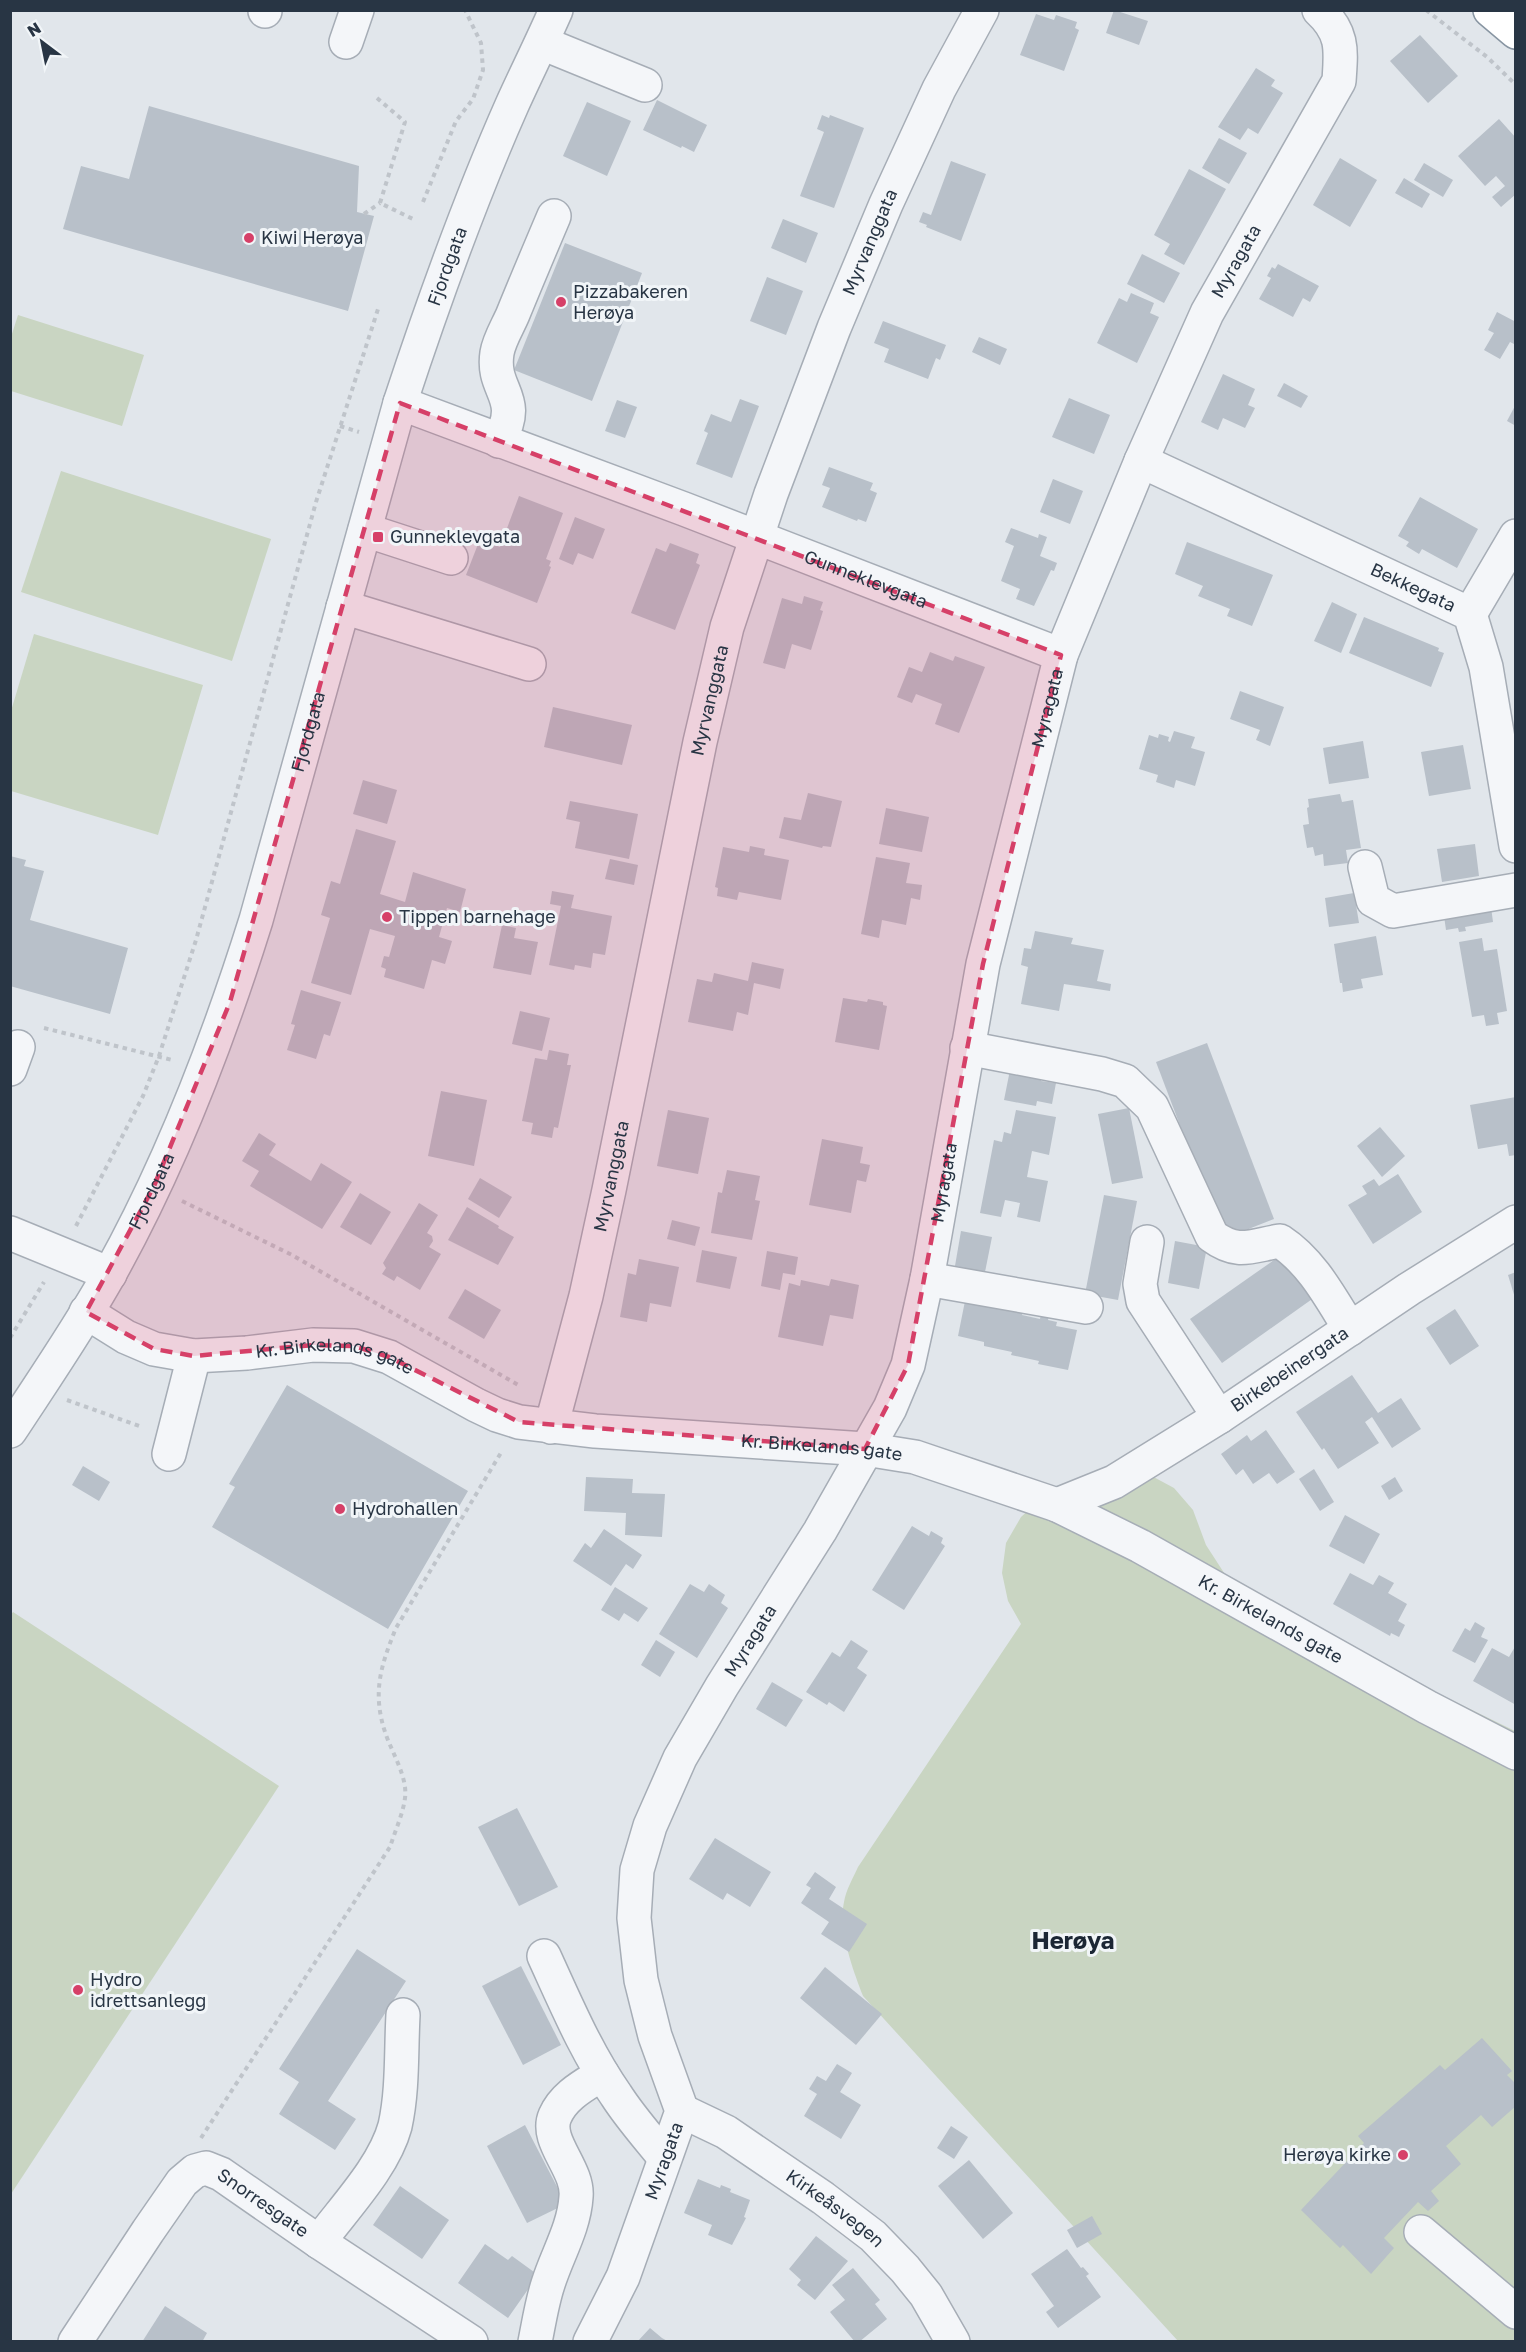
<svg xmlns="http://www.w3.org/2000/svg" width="1526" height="2352" font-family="'Golos Text',sans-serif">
  <rect width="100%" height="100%" fill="#e1e6eb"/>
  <!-- green -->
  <g fill="#c9d5c2">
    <path d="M18,315l126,40 -22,71 -111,-35v-54z"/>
    <path d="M61,471l210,68 -39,122 -211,-69z"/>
    <path d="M34,634l169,51 -45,150 -147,-44v-80z"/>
    <path d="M1148,1474l26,14 19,22 13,35 33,51 276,135v610h-337l-315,-345c-10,-26 -25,-66 -19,-94 2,-12 9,-24 14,-35l163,-243 -13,-23 -6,-28 4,-30 15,-26 22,-20z"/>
    <path d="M13,1612l266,174 -268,408 -1,-578z"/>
  </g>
  <!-- building -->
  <g fill="#b8c0c9">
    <path d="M1114,10l34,11 -9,24 -33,-12z"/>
    <path d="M1036,14l18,6 2,-5 21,7 -2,6 4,2 -15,41 -44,-16z"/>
    <path d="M1420,35l38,41 -30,27 -38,-42z"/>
    <path d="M1256,68l19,12 -4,6 12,7 -25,41 -10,-6 -8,12 -22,-13z"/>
    <path d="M657,100l50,25 -13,27 -12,-6 -1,2 -38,-18z"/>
    <path d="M587,102l44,19 -24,55 -44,-20z"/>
    <path d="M149,106l210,60 -2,46 17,4 -26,95 -285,-82 18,-63 48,13z"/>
    <path d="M822,115l7,3 1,-3 34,13 -30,80 -34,-12 24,-64 -7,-3z"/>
    <path d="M1499,119l17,19v56l-15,13 -9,-10 13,-11 -9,-10 -11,10 -27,-30z"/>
    <path d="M1219,138l28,15 -18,31 -27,-16z"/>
    <path d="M1340,158l37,22 -27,47 -37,-22z"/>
    <path d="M951,161l35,13 -25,67 -35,-14 1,-2 -8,-3 4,-10 8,3z"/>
    <path d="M1424,163l29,17 -10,17 -29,-17z"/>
    <path d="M1189,169l37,20 -42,76 -20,-11 6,-10 -16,-9z"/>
    <path d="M1404,178l26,16 -8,14 -27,-15z"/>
    <path d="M783,219l35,14 -12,30 -35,-15z"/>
    <path d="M565,243l77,30 -50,128 -78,-31z"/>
    <path d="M1142,254l38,19 -16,30 -37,-19z"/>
    <path d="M1278,264l41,22 -9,16 -7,-4 -10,19 -34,-18 12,-21 -4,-2 5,-9 3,2z"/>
    <path d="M767,277l36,14 -17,44 -36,-14z"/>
    <path d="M1131,293l23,10 -4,10 9,4 -22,46 -40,-20 22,-45 8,4z"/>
    <path d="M1497,312l19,10v23l-6,-3 -10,17 -16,-9 10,-17 -6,-3z"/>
    <path d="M883,321l63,24 -6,15 -4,-2 -8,21 -44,-17 5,-13 -15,-6z"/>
    <path d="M979,337l28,12 -7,16 -28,-13z"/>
    <path d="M1223,374l32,15 -7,16 7,3 -10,20 -22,-10 -5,12 -17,-8z"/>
    <path d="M1284,383l24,13 -7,12 -24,-12z"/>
    <path d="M1069,398l41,17 -16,39 -42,-17z"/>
    <path d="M740,399l19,7 -27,72 -36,-14 12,-31 -4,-2 7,-17 20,8z"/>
    <path d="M617,400l20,7 -12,31 -20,-7z"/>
    <path d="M1516,404v22l-9,-5z"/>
    <path d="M829,467l44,16 -3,7 7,3 -11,29 -8,-3 -1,2 -35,-14 8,-19 -8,-3z"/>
    <path d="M1053,479l30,12 -13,33 -30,-12z"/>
    <path d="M519,496l44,17 -17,46 5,2 -2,5 2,1 -14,36 -71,-28 14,-36 20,8z"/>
    <path d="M1420,497l58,32 -21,39 -35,-19 -3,5 -13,-8 3,-4 -11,-6z"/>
    <path d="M575,517l30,12 -12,30 -15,-6 -5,12 -14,-6z"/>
    <path d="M1011,528l27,10 1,-4 8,3 -7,19 17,7 -3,8 -3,-1 -17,36 -18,-7 4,-10 -19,-8 13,-35 -9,-4z"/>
    <path d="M1187,542l86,33 -21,51 -25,-10 3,-7 -32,-13 5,-10 -28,-12z"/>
    <path d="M670,543l29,11 -3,9 4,2 -25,65 -44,-17 25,-65 10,4z"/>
    <path d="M804,596l19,6 -3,8 3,1 -12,39 -19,-6 -7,25 -22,-6 19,-65 20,6z"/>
    <path d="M1332,602l25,12 -16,39 -27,-12z"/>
    <path d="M1364,617l75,31 -1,3 6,2 -13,34 -82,-34z"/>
    <path d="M930,652l23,9 2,-5 30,11 -26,66 -24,-9 7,-20 -26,-10 -4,9 -15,-6 12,-30 13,5z"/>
    <path d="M1240,691l44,16 -14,39 -14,-6 4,-10 -30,-11z"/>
    <path d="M553,707l79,18 -10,40 -78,-18z"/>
    <path d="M1174,731l21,6 -4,11 14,4 -10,34 -19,-6 -2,8 -18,-6 2,-7 -19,-6 10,-34 9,3 1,-4 10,3 -1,4 2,1z"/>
    <path d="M1363,741l6,37 -40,6 -6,-36z"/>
    <path d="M1463,745l8,44 -42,7 -8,-44z"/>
    <path d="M363,780l34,10 -10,34 -34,-10z"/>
    <path d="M808,793l34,8 -11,46 -8,-1 -1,2 -43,-10 5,-21 17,3z"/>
    <path d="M1340,794l2,8 11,-2 8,48 -15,2 2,13 -24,3 -1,-12 -8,2 -2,-9 -6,1 -4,-23 6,-1 -2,-16 2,-1 -1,-8z"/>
    <path d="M570,801l68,13 -9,45 -54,-11 5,-26 -14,-3z"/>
    <path d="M886,808l43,9 -7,35 -43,-8z"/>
    <path d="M356,829l40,12 -16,53 25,8 8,-30 53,17 -6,23 -13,-4 -8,29 13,4 -7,23 -13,-4 -8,29 -40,-12 2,-8 -5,-2 3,-11 5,1 6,-21 -25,-7 -19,66 -40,-12 19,-65 -9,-3 10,-34 9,3z"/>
    <path d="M1475,844l4,32 -37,6 -5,-33z"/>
    <path d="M750,846l15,3 -1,6 25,5 -8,40 -42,-8 -2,8 -20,-4 1,-8 -3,-1 8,-40 26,5z"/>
    <path d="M10,856l16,4 -2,6 20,5 -14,49 98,28 -18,66 -100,-28z"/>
    <path d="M876,857l34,6 -4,20 16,2 -2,15 -9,-2 -5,27 -24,-5 -3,18 -18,-4z"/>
    <path d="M610,859l28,6 -4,20 -29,-6z"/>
    <path d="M552,891l22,4 -3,13 41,8 -7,39 -12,-2 -2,15 -16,-3 -1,5 -25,-5 12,-59 -11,-2z"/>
    <path d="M1354,893l5,30 -30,4 -4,-29z"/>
    <path d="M1491,907l2,15 -28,5 1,4 -7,1 -1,-4 -12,2 -2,-14z"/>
    <path d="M502,925l14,3 -2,10 24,4 -7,33 -38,-7z"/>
    <path d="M1035,931l38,7 -2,6 33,6 -7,31 14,3 -1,7 -46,-7 -5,27 -38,-7 7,-37 -7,-2 3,-17 7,1z"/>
    <path d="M1376,936l7,39 -22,4 2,9 -20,4 -1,-9h-2l-6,-39z"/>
    <path d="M1482,938l2,13 13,-2 10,62 -10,2 2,11 -13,2 -2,-11 -12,2 -13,-75z"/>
    <path d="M752,962l32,7 -4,20 -26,-6 -6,32 -11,-3 -4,19 -45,-9 9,-43 15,3 2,-9 34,8z"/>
    <path d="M301,990l40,12 -11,34 -6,-2 -8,25 -29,-9 8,-25 -4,-1z"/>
    <path d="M843,998l24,4 1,-3 15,3v3l4,1 -8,44 -44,-8z"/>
    <path d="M520,1011l30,7 -8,33 -30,-7z"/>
    <path d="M1207,1043l67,176 -51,20 -67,-177z"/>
    <path d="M549,1050l20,4 -2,11h4l-13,63 -4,-1 -2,11 -21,-4 2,-11 -11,-2 13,-63 12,2z"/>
    <path d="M1010,1070l32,6 -1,5 15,2 -4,21 -15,-3 -1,5 -32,-6z"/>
    <path d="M441,1091l46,9 -13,66 -46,-10z"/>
    <path d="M1516,1097v58l-7,1 -2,-12 -29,5 -8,-44z"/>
    <path d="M1129,1108l14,70 -31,6 -14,-70z"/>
    <path d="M668,1110l41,8 -11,56 -41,-8z"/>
    <path d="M1016,1110l40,7 -7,38 -17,-4 -5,26 21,4 -8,41 -23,-5 3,-14 -15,-3 -4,17 -21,-4 14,-73 8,2 2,-10 7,2z"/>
    <path d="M1380,1127l25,29 -23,21 -25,-31z"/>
    <path d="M259,1133l17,11 -7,11 42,26 10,-18 31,19 -30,47 -72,-43 9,-15 -17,-10z"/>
    <path d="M822,1139l41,8 -3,16 10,2 -4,17 -9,-2 -6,33 -42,-8z"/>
    <path d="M727,1170l33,6 -5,24 5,1 -8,39 -41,-7 7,-41 4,1z"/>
    <path d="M1398,1174l24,38 -49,32 -25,-39 19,-11 -5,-8 12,-7 5,7z"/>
    <path d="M480,1178l32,19 -13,21 -31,-19z"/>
    <path d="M360,1193l31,19 -20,33 -31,-18z"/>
    <path d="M1104,1195l33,6 -19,99 -33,-6z"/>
    <path d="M419,1203l19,12 -11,18 5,3 1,5 -4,6 12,7 -21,36 -23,-14 -3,5 -12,-7 4,-6 -3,-5z"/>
    <path d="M467,1207l32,19 -1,2 16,9 -16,28 -50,-25z"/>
    <path d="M672,1220l28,7 -5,19 -28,-7z"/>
    <path d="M961,1231l31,6 -7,35 -30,-6z"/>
    <path d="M1175,1241l32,6 -8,42 -31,-6z"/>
    <path d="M702,1250l35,7 -7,32 -34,-7z"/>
    <path d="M767,1251l31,6 -3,18 -12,-2 -3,17 -19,-4z"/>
    <path d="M1284,1253l31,44 -93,66 -32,-44z"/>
    <path d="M639,1259l40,8 -8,40 -21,-4 -3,19 -27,-5 8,-44 8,2z"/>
    <path d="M1516,1272v26h-1l-7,-23z"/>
    <path d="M831,1279l28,6 -6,34 -23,-4 -7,31 -45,-9 11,-54 11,3 1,-6 28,6z"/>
    <path d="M465,1289l36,21 -17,29 -36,-21z"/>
    <path d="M966,1296l57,16 -1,3 18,4 1,-5 8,2 -1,4 9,2 -1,4 21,4 -9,40 -30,-6 1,-3 -28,-6 1,-3 -28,-6v-4l-26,-6z"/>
    <path d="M1455,1309l24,37 -29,19 -24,-37z"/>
    <path d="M1352,1375l26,38 23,-15 20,31 -29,19 -20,-31 -7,5 14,21 -41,26 -14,-21 -2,2 -26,-38z"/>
    <path d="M287,1385l181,106 -80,138 -176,-102 23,-40 -6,-3z"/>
    <path d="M1266,1430l29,42 -18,12 -8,-11 -16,11 -10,-15 -7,6 -15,-21 26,-19 4,6z"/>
    <path d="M83,1466l27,16 -11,19 -27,-16z"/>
    <path d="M1314,1469l20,33 -14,9 -21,-32z"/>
    <path d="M586,1477l47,2 -1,14 33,1 -3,43 -37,-2 1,-22 -42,-2z"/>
    <path d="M1395,1477l8,14 -14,9 -8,-14z"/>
    <path d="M1345,1515l35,19 -16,30 -35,-18z"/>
    <path d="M912,1526l17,10 2,-5 12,7 -2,5 4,3 -41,64 -32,-20z"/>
    <path d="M604,1529l38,26 -9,14 -7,-5 -15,22 -38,-25 12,-18 6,5z"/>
    <path d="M1350,1573l23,12 6,-10 15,8 -6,10 19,11 -9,17 7,4 -6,12 -8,-4 -1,3 -57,-32z"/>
    <path d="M690,1584l14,8 5,-8 16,11 -4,8 7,5 -31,50 -38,-24z"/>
    <path d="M615,1587l33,21 -10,14 -14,-9 -5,8 -18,-11z"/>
    <path d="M1475,1622l10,6 -4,9 7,3 -13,23 -23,-12 13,-23 5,3z"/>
    <path d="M656,1640l19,12 -15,25 -19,-12z"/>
    <path d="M851,1640l17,11 -11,17 10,7 -23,37 -15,-10 -2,3 -21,-13 26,-40 8,5z"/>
    <path d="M1516,1645v60l-43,-24 19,-33 17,9z"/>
    <path d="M772,1682l31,18 -17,27 -30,-18z"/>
    <path d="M517,1808l41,79 -39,19 -41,-79z"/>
    <path d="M715,1838l56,34 -21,35 -23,-14 -4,7 -34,-21z"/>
    <path d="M815,1872l21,15 -7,12 38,25 -18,28 -28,-18 8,-12 -28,-19 10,-15 -5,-3z"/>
    <path d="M357,1949l49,32 -78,120 28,18 -21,31 -56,-36 20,-32 -20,-13z"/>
    <path d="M521,1966l40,79 -38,20 -41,-79z"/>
    <path d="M825,1967l57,47 -26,31 -56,-47z"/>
    <path d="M1482,2038l30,33 -5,4 9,9v22l-24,21 -11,-12 -35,31 15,18 -30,27 8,10 -11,10 -10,-9 -34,36 10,10 -23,26 -28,-29 -3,3 -39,-38 63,-67 -6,-7 82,-71 5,5z"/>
    <path d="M837,2064l15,9 -12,19 21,13 -20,34 -37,-23 13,-22 -8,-5 8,-13 9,5z"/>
    <path d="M525,2125l41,79 -39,19 -40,-77z"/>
    <path d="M951,2126l17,11 -14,22 -17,-11z"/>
    <path d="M969,2160l44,53 -30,26 -45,-53z"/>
    <path d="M698,2179l22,9 1,-3 10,4 -1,3 20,8 -6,17 2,1 -14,27 -24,-10 4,-10 -28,-12z"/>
    <path d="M400,2186l49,34 -27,39 -49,-34z"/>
    <path d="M1092,2216l10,18 -25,14 -10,-18z"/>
    <path d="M816,2236l32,25 -33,39 -18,-15 4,-5 -12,-11z"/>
    <path d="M485,2244l23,16 4,-4 22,16 -2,3 4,3 -28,40 -50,-35z"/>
    <path d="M1067,2249l14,19 2,-1 6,7 -3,2 15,21 -43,31 -12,-16 8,-6 -23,-32z"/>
    <path d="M853,2268l27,32 -5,4 12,15 -28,23h-4l-25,-30 15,-12 -13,-15z"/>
    <path d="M165,2306l42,27 -5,9h-60z"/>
    <path d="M650,2328l12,10 7,4h-32z"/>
  </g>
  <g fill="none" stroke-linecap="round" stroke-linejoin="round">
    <defs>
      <g id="minor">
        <path d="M265,11v-1"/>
        <path d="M346,42l11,-32"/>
        <path d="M542,43l103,42"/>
        <path id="s1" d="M400,403l284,106 377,146"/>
        <path d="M499,441c25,-45 -8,-49 -2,-88 2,-13 11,-27 16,-39 13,-32 27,-65 41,-98"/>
        <path id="s2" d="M1141,461l329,153 16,53 30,179"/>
        <path d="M365,530l86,28"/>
        <path d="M343,607l186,57"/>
        <path d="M1470,614l46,-78"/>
        <path d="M1365,867l8,33 20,11 123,-21"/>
        <path d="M967,1048l135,26 23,7 27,26 60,129c26,19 38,10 68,5 32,21 50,56 70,88"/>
        <path d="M10,1069l8,-22"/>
        <path d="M10,1233l100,41"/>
        <path d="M1147,1242l-7,42 3,17 76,116"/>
        <path d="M927,1279l159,28"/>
        <path id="s3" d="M86,1312l40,25 28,12 40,7 53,-3 66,-8 41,1 35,11 87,48 21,10 22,7 76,9 270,18 50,8 142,48 83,41 287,161 89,46"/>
        <path id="s4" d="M551,1427l35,-131 23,-106 91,-448 27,-115 44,-133 63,-166 52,-124 53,-115 43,-79"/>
        <path id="s5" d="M10,1431c34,-52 70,-104 100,-158 62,-111 108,-232 146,-353l144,-517c33,-100 69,-201 112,-298 14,-31 30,-63 44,-95"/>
        <path d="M169,1454l25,-98"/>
        <path id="s6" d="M1057,1505l57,-23 105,-65 190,-128 107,-67"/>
        <path d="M544,1956c22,48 42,96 72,139 14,22 32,42 48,62"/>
        <path id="s7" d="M682,2111l44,21 97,66 50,38 32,33 21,26 27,47"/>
        <path d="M1421,2232l95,80"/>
        <path d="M319,2242c25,-34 65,-75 76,-116 8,-36 6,-75 8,-111"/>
        <path id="s8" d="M75,2342l73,-111 34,-49 13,-11 11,-3 15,6 98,68 152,100"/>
        <path d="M535,2342c4,-20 7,-40 13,-58 9,-29 26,-56 28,-87 3,-28 -32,-56 -21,-81 9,-21 30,-31 47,-42"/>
        <path id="s9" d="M590,2342l33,-65 59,-166 -27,-75 -14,-56 -7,-62 3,-48 13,-44 30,-68 42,-72 98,-155 70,-123 18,-43 19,-86 56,-315 78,-309 80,-194 66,-148 132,-232c2,-30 5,-48 -20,-71"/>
      </g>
      <path id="highway" d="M1490,10l26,22"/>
    </defs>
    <!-- minor casing -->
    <use href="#minor" stroke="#a6adb6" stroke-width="36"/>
    <!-- highway casing -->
    <use href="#highway" stroke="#8895a2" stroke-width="36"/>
    <!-- path -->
    <g stroke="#bfc4ca" stroke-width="4" stroke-dasharray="4.5 4.5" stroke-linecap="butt">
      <path d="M1426,10l61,47 29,28"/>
      <path d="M377,98l28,24 -25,81 35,17"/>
      <path d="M423,202l33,-81 17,-22 10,-29 -2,-27 -16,-33"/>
      <path d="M364,214l16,-11"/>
      <path d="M340,426l19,6"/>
      <path d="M44,1028l128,32"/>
      <path d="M182,1201l110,54 228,131"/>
      <path d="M76,1226l67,-130 16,-40 37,-116 120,-438 63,-196"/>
      <path d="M10,1338l34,-56"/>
      <path d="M67,1400l75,27"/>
      <path d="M201,2138l189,-291c5,-16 13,-33 15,-49 3,-21 -14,-47 -20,-66 -13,-40 -4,-67 11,-104l106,-177"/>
    </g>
    <!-- minor -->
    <use href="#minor" stroke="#f4f6f9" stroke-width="33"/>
    <!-- highway -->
    <use href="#highway" stroke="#fff" stroke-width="33"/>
  </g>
  <!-- marked area -->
  <path fill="#d64068" fill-opacity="0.2" stroke="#d64068" stroke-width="4.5" stroke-dasharray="12 8" stroke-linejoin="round" d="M400,403l661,252 -78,309 -75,401 -43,84 -346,-27 -130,-65 -35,-11 -41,-1 -119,11 -40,-7 -68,-37 68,-126 76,-184z"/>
  <!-- markers -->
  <g fill="#d64068" stroke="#f1f5f8" stroke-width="2">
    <circle cx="249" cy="238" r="6"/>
    <circle cx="561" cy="302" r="6"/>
    <rect x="372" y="531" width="12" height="12" rx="3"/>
    <circle cx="387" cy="917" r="6"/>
    <circle cx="340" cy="1509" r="6"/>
    <circle cx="78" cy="1990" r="6"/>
    <circle cx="1403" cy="2155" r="6"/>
  </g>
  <g text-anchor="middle" stroke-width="6" stroke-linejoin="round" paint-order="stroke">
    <!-- poi labels -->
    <g font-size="18" fill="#283544" stroke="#f1f5f8" text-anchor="start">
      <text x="261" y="244">Kiwi Herøya</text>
      <text x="573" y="298">Pizzabakeren<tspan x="573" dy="21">Herøya</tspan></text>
      <text x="390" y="543">Gunneklevgata</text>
      <text x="399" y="923">Tippen barnehage</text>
      <text x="352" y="1515">Hydrohallen</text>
      <text x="90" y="1986">Hydro<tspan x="90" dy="21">idrettsanlegg</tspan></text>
      <text x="1391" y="2161" text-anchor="end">Herøya kirke</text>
    </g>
    <!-- street labels -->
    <g font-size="18" fill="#283544" stroke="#f1f5f8">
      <text dy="6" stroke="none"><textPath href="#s4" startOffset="1230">Myrvanggata</textPath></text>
      <text dy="6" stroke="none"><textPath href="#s9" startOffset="2230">Myragata</textPath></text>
      <text dy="6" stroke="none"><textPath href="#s5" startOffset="1251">Fjordgata</textPath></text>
      <text dy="6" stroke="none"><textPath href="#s1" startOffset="498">Gunneklevgata</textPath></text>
      <text dy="6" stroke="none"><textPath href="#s2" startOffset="300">Bekkegata</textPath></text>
      <text dy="6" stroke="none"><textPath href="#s4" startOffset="744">Myrvanggata</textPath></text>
      <text dy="6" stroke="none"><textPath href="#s9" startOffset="1744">Myragata</textPath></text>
      <text dy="6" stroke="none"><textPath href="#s5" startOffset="765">Fjordgata</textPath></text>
      <text dy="6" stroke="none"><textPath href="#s4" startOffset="258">Myrvanggata</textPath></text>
      <text dy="6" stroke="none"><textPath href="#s9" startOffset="1258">Myragata</textPath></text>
      <text dy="6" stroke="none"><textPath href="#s5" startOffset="279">Fjordgata</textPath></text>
      <text dy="6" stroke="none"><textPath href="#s3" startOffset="261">Kr. Birkelands gate</textPath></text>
      <text dy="6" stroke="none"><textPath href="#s6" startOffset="270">Birkebeinergata</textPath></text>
      <text dy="6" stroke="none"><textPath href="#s3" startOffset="765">Kr. Birkelands gate</textPath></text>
      <text dy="6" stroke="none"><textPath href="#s3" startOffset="1251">Kr. Birkelands gate</textPath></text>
      <text dy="6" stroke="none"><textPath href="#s9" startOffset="754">Myragata</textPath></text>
      <text dy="6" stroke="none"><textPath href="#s9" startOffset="196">Myragata</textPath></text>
      <text dy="6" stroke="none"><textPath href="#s8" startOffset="288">Snorresgate</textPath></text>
      <text dy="6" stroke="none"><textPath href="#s7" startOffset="182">Kirkeåsvegen</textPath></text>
    </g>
    <!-- district labels -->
    <g font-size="24" font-weight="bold" fill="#1b2634" stroke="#f1f5f8">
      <text x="1073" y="1949">Herøya</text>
    </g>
  </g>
  <!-- border -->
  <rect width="1526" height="2352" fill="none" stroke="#283544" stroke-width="24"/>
  <!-- north arrow -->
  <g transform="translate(42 42) rotate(328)" stroke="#f1f5f8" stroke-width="4.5" paint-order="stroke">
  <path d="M0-4.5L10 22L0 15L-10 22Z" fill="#283544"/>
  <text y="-9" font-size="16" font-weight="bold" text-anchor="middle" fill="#283544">N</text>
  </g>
</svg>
